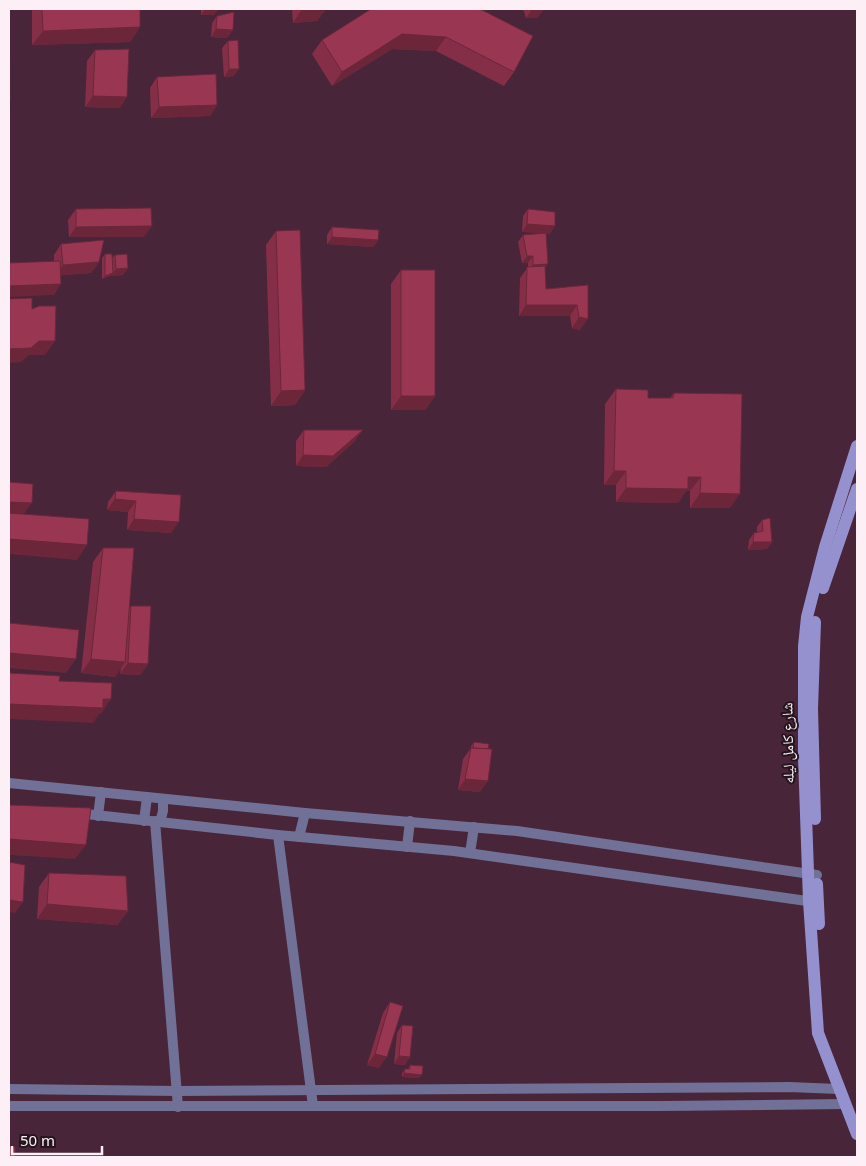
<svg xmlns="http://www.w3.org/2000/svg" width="866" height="1166" font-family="'Noto Sans','Noto Naskh Arabic',sans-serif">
  <rect width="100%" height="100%" fill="#482539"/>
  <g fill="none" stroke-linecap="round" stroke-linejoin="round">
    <!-- street -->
    <g stroke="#717096" stroke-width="10">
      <path d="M9,783l296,30 212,18 300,44"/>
      <path d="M77,813l201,22 176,16 360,51"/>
      <path d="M98,816l3,-24"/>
      <path d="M144,821l3,-24"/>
      <path d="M155,821l23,286"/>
      <path d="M160,822l3,-11v-12"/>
      <path d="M278,835l35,271"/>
      <path d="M299,837l6,-24"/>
      <path d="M407,847l3,-26"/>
      <path d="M470,853l4,-26"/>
      <path d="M9,1089l168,2 612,-4 49,2"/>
      <path d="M9,1106h652l184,-2"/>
    </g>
    <!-- secondary -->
    <g stroke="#9591cf" stroke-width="12">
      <path d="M857,446l-32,101 -18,70 -3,29v111l5,144 9,132 39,101"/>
      <path d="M823,588l34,-99"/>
      <path d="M815,622l-3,87 3,110"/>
      <path d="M817,884l2,40"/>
    </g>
  </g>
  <!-- wall -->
  <g fill="#842f47">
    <path d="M32,9h108v18l-10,15 -98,3z"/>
    <path d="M201,9h17l-4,6h-13z"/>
    <path d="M292,9h34l-9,12 -24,2z"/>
    <path d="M480,9l34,63 -10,14 -68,-35 -44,-2 -60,37 -20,-32 10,-14z"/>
    <path d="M523,9h21l-7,9h-11z"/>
    <path d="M217,16l16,14 -6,8 -16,-1 1,-14z"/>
    <path d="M228,41l6,35 -10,1 -2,-29z"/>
    <path d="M95,50l25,58 -35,-1 2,-46z"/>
    <path d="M157,77l60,28 -7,11 -59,2 -1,-30z"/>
    <path d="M76,209l68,28h-75l-1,-17z"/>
    <path d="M528,209l22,25 -4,-1 -1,36 1,20 42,-4 -8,45 -8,-2 -2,-12h-51l1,-38 8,-11v-4h-6l-4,-21 5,-7 23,-2 -24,-1 1,-16z"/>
    <path d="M332,227l46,13 -5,7 -46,-3v-9z"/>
    <path d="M276,231l29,159 -10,15 -24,1 -5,-161z"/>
    <path d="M61,244l38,18 -8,11 -30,2 -7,20v-40z"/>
    <path d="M105,254l7,4 3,-3 13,13 -5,7 -13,1 -8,3v-21z"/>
    <path d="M401,270l34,126 -10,14h-34v-126z"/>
    <path d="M616,389l32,9h22l4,-5 56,115h-40v-17h-4l-8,12 -62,-1v-17h-12l1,-81z"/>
    <path d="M304,430l51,11 -29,26 -30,-1v-25z"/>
    <path d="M116,491l65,4 -10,38 -44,-3 1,-18 -21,-2 1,-8z"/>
    <path d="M762,520l10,22 -5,7 -19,1 1,-10 5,-7 3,-1v-5z"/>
    <path d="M103,548l26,60 2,-2 17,58 -8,11 -20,-1 1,-6 -6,9 -34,-4 12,-111z"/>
    <path d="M474,742l6,50 -22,-2 5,-31 8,-11v-2z"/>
    <path d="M49,873l79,38 -11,14 -80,-6 2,-32z"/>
    <path d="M390,1002l-11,66 -12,-3 16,-52z"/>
    <path d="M402,1025l8,32 -5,8 -11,-1 3,-31z"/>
    <path d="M410,1065l9,13 -17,-1v-4l3,-4h3z"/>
  </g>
  <!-- shaded-wall -->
  <g fill="#6b263a">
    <path d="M205,9h13l-4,6h-13z"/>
    <path d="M302,9h24l-9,12 -24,2z"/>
    <path d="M532,9h12l-7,9h-11z"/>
    <path d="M140,27l-10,15 -98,3 11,-14z"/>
    <path d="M216,29l17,1 -6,8 -16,-1z"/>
    <path d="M402,34l44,3 -10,14 -44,-2 -60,37 10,-14z"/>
    <path d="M229,69h10l-5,7 -10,1z"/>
    <path d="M93,96l34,1 -7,11 -35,-1z"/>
    <path d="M217,105l-7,11 -59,2 8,-11z"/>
    <path d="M527,224l28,2 -5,8 -28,-2z"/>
    <path d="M152,226l-8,11h-75l7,-10z"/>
    <path d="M332,237l46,3 -5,7 -46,-3z"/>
    <path d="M527,256h6l-5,7h-6z"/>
    <path d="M99,262l-8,11 -36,3 8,-11z"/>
    <path d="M548,264l-5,8 -15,1 5,-8z"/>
    <path d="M128,268l-5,7 -13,1 -8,3 3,-3 8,-3 3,-4z"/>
    <path d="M61,284l-7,11 -45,2v-11z"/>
    <path d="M526,305h51l-7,11h-51z"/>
    <path d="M579,317l9,2 -8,11 -8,-2z"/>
    <path d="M39,341h16l-10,14h-16l-8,7 -12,1v-14z"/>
    <path d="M305,390l-10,15 -24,1 10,-15z"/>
    <path d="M401,396h34l-10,14h-34z"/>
    <path d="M363,430l-8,11 -29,26 -30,-1 7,-11z"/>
    <path d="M614,471h12l-10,14h-12z"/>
    <path d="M688,477h13l-11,14h-4l-8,12 -62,-1 10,-14z"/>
    <path d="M700,493l40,1 -10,14h-40z"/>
    <path d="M115,499l21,2 -8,11 -21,-2z"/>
    <path d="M9,502l23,1 -8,11 -15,-1z"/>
    <path d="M134,519l45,3 -8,11 -44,-3z"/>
    <path d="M9,539l78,6 -10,15 -68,-6z"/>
    <path d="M753,542h19l-5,7 -19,1z"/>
    <path d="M9,653l67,6 -10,14 -57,-5z"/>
    <path d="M91,659l34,3 -10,15 -34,-4z"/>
    <path d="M128,663l20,1 -8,11 -20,-1z"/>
    <path d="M103,699h8l-10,15h-2l-6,9 -84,-4v-15z"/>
    <path d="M465,779l23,2 -8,11 -22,-2z"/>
    <path d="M9,839l77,6 -11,14 -66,-4z"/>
    <path d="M9,900l14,2 -8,11 -6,-1z"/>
    <path d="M47,904l81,7 -11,14 -80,-6z"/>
    <path d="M375,1054l12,3 -8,11 -12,-3z"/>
    <path d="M399,1056l11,1 -5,8 -11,-1z"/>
    <path d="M404,1073l18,2 -3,3 -17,-1z"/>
  </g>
  <!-- building -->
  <g fill="#993753" stroke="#6b263a">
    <path d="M9,9l1,91h-1z"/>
    <path d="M42,9h98v18l-97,4z"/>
    <path d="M371,9h109l53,27 -19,36 -68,-35 -44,-3 -60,38 -20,-32z"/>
    <path d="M234,12l-1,18 -17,-1 1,-13z"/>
    <path d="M238,40l1,29h-10l-1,-28z"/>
    <path d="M129,49l-2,48 -34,-1 2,-46z"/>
    <path d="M216,74l1,31 -58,2 -2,-30z"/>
    <path d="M151,208l1,18 -76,1v-18z"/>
    <path d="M528,209l27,3v14l-28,-2z"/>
    <path d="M332,227l47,3 -1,10 -46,-3z"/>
    <path d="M300,230l5,160 -24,1 -5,-160z"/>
    <path d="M546,233l2,31 -15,1v-9h-6l-4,-21z"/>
    <path d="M104,240l-5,22 -36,3 -2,-21z"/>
    <path d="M105,254h7l1,19 -8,3z"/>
    <path d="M127,254l1,14 -12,1 -1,-14z"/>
    <path d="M60,261l1,23 -52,2v-23z"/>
    <path d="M545,266l1,23 42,-4v34l-9,-2 -2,-12h-51l1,-38z"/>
    <rect x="401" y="270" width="34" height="126"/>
    <path d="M32,298v11l7,-3h17l-1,35h-16l-8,7 -22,1v-50z"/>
    <path d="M616,389l32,1v8h25l1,-5 68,1 -2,100 -40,-1 1,-16h-13v12l-62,-1v-17h-12z"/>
    <path d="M304,430h59l-30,26 -30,-1z"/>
    <path d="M9,482l24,2 -1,19 -23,-1z"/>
    <path d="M116,491l65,4 -2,27 -45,-3 2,-18 -21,-2z"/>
    <path d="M9,513l80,6 -2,26 -78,-6z"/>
    <path d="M770,518l2,24h-19l1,-9 9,-2 -1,-11z"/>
    <path d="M103,548h31l-9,114 -34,-3z"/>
    <path d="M131,606h20l-3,58 -20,-1z"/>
    <path d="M9,623l70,7 -3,29 -67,-6z"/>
    <path d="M9,673l51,3 -1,5 53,2 -1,16h-8v9l-94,-4z"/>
    <path d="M474,742l15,2 -1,5 -15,-1z"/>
    <path d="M471,748l21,1 -4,32 -23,-2z"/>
    <path d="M9,805l82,3 -5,37 -77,-6z"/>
    <path d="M9,862l16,3 -2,37 -14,-2z"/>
    <path d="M49,873l77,3 2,35 -81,-7z"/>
    <path d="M390,1002l13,4 -16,51 -12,-3z"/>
    <path d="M402,1025l11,1 -3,31 -11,-1z"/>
    <path d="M410,1065l13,1 -1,9 -18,-2 1,-4h5z"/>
    <rect x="9" y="1147" width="6" height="10"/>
  </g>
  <g text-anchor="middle" stroke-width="4" stroke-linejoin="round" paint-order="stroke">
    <!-- street labels -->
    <g font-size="15" fill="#fdeff6" stroke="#24151d">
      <text transform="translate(788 743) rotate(-91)" y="5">شارع كامل ليله</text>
    </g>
  </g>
  <!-- border -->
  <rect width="866" height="1166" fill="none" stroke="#fdeff6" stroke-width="20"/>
  <!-- scale -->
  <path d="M12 1146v8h90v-8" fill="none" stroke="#fdeff6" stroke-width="2.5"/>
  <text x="20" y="1146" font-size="15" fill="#fdeff6" stroke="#24151d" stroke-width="4" paint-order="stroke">50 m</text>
</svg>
